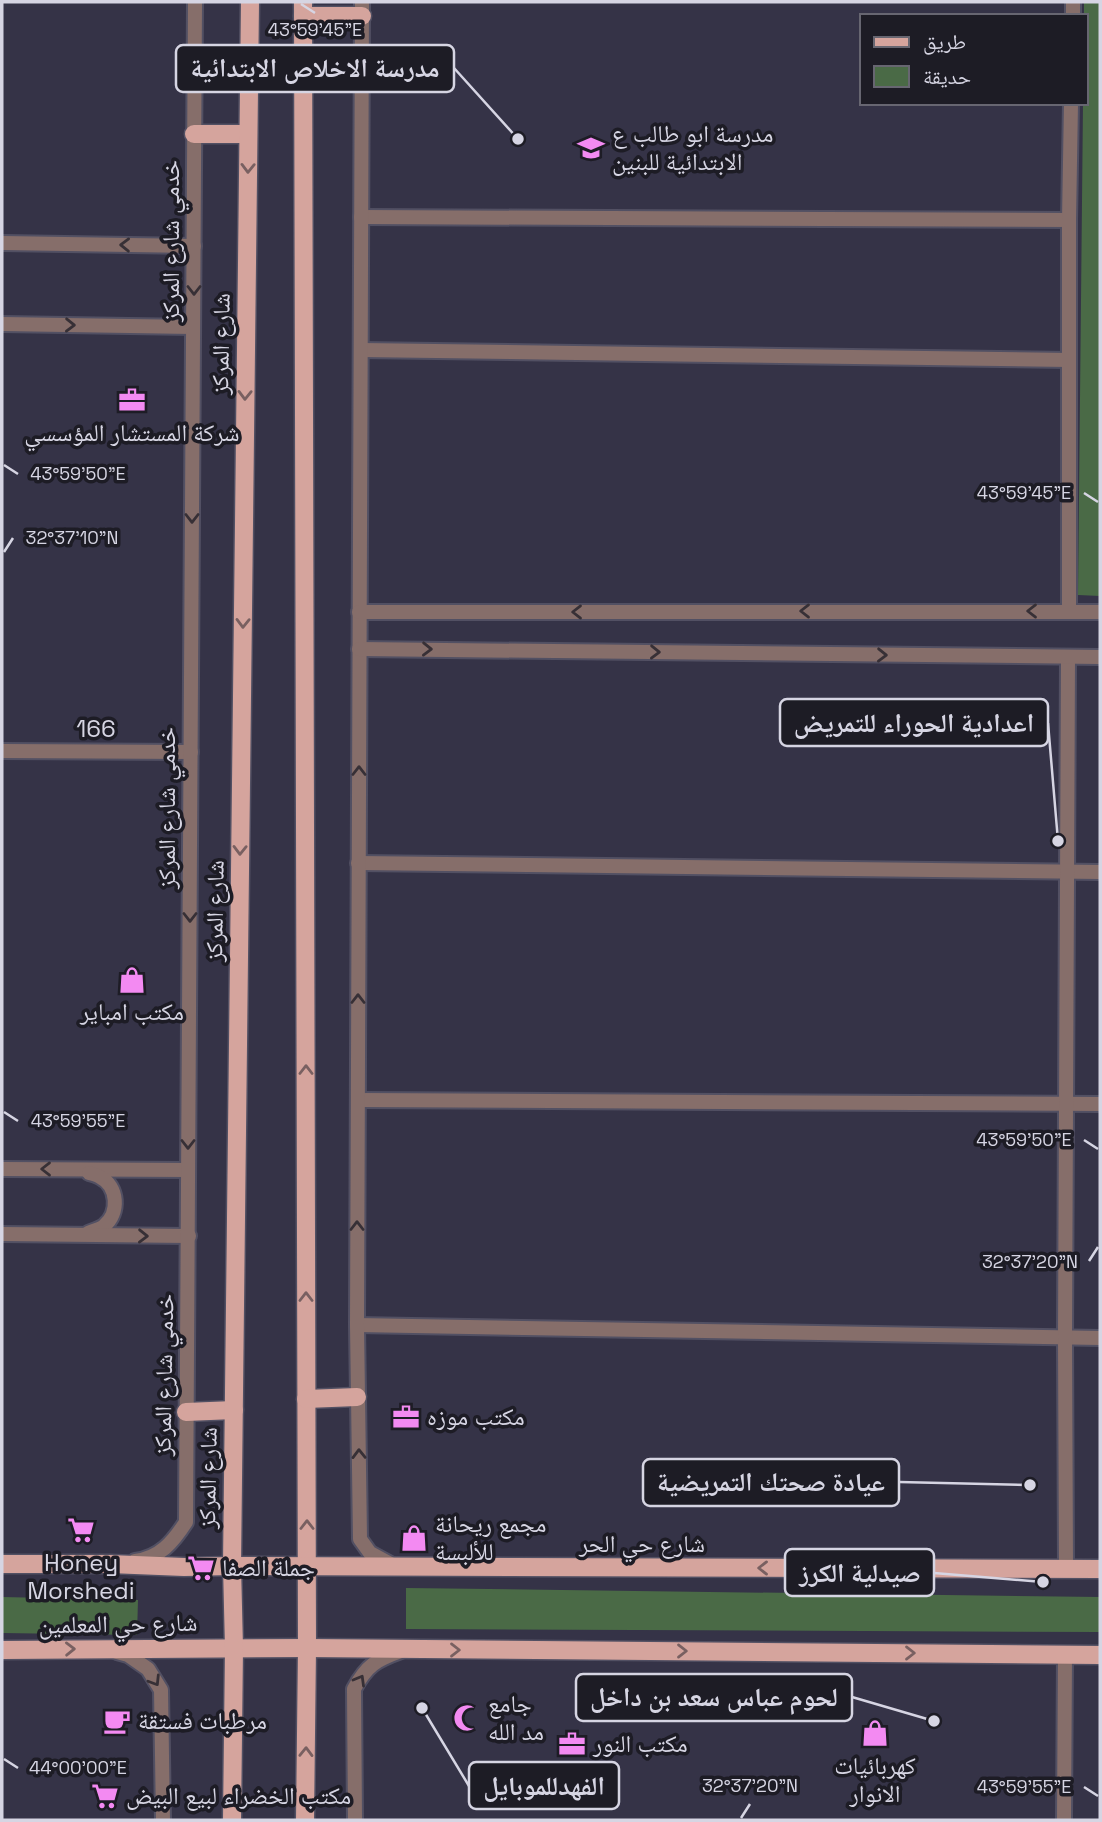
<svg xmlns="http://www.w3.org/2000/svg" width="1102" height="1822" font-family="'Space Grotesk','Noto Naskh Arabic',sans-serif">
  <rect width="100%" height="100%" fill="#353347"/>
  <!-- green -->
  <g fill="#4a6a46">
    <path d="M1084,2h16v594l-22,-1 5,-492h3v-87h-2z"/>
    <path d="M406,1588l694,9v35l-694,-3z"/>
    <path d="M2,1597l136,3 -1,35 -135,-2z"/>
  </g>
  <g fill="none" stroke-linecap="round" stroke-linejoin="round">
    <defs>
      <g id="minor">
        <path d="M1073,16v-14"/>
        <path d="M361,217l708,3"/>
        <path d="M2,243l192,3"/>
        <path d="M2,324l191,3"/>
        <path d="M361,350l708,10"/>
        <path d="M1069,611v-391l2,-117"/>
        <path d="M2,751l189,1"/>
        <path d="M358,863l742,9"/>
        <path d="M358,1100l742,4"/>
        <path d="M357,1325l743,13"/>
        <path d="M1066,1569l-1,-232 3,-680"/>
        <path d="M1064,1820l1,-166"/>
      </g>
      <g id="tertiary">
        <path d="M362,2l-5,1323 3,214 10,14 24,13"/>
        <path d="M359,612h741"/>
        <path d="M359,649l741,8"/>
        <path d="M2,1169l186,1"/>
        <path d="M88,1233c5,-2 12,-4 16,-7 16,-13 14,-40 -4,-49 -3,-2 -7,-3 -11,-4"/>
        <path d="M2,1234l187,2"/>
        <path d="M135,1561c25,-3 38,-19 51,-39l9,-1520"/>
        <path d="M117,1652l11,3 20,14 13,21 2,130"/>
        <path d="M355,1820l-1,-131c13,-24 22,-29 47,-38"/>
      </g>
      <g id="primary">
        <path d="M303,2l4,1646 -2,172"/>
        <path d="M303,16h59"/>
        <path d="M194,134h54"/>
        <path d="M306,1399l51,-2"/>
        <path d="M186,1412l48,-2"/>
        <path d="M2,1564h108l74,3 48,-1 868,3"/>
        <path d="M2,1650l305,-2 793,7"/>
        <path d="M232,1820l2,-172 -2,-82 18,-1564"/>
      </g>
    </defs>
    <!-- minor casing -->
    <use href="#minor" stroke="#525063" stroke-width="18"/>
    <!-- tertiary casing -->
    <use href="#tertiary" stroke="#525063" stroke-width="18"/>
    <!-- primary casing -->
    <use href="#primary" stroke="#525063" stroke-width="21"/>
    <!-- minor -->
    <use href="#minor" stroke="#866e6a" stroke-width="14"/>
    <!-- tertiary -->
    <use href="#tertiary" stroke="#866e6a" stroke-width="14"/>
    <!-- primary -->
    <use href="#primary" stroke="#d5a49d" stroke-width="18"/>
  </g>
  <!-- one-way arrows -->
  <defs><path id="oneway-chevron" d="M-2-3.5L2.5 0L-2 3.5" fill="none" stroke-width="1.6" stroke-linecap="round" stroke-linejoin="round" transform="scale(1.75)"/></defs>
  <g stroke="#796061">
    <use href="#oneway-chevron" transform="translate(248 168) rotate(91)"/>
    <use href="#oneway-chevron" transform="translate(245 395) rotate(91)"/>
    <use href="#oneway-chevron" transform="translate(243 623) rotate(91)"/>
    <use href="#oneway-chevron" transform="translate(240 850) rotate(91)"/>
    <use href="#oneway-chevron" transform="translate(306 1070) rotate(-90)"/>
    <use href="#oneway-chevron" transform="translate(306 1297) rotate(-90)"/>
    <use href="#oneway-chevron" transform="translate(307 1525) rotate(-90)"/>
    <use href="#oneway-chevron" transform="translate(763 1568) rotate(-180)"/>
    <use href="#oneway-chevron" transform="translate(70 1649) rotate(-1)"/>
    <use href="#oneway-chevron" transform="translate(455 1650)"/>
    <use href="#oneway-chevron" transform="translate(682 1651)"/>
    <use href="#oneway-chevron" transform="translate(910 1653)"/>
    <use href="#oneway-chevron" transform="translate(306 1752) rotate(-89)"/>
  </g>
  <g stroke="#373036">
    <use href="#oneway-chevron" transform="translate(125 245) rotate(-179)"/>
    <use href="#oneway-chevron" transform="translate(194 290) rotate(90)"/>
    <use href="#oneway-chevron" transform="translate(70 325) rotate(1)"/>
    <use href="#oneway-chevron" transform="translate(192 518) rotate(90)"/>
    <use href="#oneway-chevron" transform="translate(805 611) rotate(180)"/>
    <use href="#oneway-chevron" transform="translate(1032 611) rotate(180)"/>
    <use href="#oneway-chevron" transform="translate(577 612) rotate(180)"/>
    <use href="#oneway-chevron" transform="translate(427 649) rotate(1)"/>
    <use href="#oneway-chevron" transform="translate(655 652) rotate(1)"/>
    <use href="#oneway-chevron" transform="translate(882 655) rotate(1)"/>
    <use href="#oneway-chevron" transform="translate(359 771) rotate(-90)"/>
    <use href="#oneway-chevron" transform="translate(190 917) rotate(90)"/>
    <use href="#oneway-chevron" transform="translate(358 999) rotate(-90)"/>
    <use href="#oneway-chevron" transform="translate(188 1144) rotate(90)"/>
    <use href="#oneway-chevron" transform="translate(46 1169) rotate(-180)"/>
    <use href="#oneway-chevron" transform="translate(357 1226) rotate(-90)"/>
    <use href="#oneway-chevron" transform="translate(143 1236) rotate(1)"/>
    <use href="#oneway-chevron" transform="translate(359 1454) rotate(-91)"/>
    <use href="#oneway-chevron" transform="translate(360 1680) rotate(-60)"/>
    <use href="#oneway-chevron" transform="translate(155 1681) rotate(58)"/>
  </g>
  <!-- ticks -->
  <path fill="none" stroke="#d6d5e3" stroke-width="2.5" d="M301,4l14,9M4,465l14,9M1084,493l14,9M4,552l9,-14M4,1112l14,9M1084,1140l14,9M1089,1261l9,-14M4,1759l14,9M1084,1787l14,9M741,1818l9,-14"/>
  <!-- icons -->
  <defs>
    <symbol id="school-bare" viewBox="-9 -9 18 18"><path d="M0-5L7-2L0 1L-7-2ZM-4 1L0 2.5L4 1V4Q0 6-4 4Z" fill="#f38af2" stroke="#1d1c25" stroke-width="2.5" paint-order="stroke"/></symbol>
    <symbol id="office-bare" viewBox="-9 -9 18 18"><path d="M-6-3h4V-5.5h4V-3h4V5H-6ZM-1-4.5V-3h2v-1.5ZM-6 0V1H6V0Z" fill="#f38af2" stroke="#1d1c25" stroke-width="2.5" paint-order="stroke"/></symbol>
    <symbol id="shop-bare" viewBox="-9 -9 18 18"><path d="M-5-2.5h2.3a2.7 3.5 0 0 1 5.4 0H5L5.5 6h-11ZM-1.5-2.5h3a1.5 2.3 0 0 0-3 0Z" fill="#f38af2" stroke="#1d1c25" stroke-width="2.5" paint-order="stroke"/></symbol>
    <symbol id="supermarket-bare" viewBox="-9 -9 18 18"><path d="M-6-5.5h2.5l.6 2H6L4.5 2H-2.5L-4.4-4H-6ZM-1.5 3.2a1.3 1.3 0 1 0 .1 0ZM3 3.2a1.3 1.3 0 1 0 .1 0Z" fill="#f38af2" stroke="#1d1c25" stroke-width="2.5" paint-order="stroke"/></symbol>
    <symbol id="mosque-bare" viewBox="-9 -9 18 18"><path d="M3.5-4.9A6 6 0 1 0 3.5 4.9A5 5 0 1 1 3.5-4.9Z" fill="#f38af2" stroke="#1d1c25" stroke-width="2.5" paint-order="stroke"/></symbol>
    <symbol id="cafe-bare" viewBox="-9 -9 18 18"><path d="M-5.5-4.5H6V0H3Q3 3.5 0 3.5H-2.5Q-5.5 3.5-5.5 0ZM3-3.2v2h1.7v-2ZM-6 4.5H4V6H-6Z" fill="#f38af2" stroke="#1d1c25" stroke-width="2.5" paint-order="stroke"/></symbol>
  </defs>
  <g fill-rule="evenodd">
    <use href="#school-bare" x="572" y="129" width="38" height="38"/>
    <use href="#office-bare" x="113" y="381" width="38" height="38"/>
    <use href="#shop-bare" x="113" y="961" width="38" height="38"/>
    <use href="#office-bare" x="387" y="1398" width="38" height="38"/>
    <use href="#supermarket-bare" x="62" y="1511" width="38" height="38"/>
    <use href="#shop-bare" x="395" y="1519" width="38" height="38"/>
    <use href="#supermarket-bare" x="182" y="1549" width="38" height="38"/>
    <use href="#mosque-bare" x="448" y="1699" width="38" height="38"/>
    <use href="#cafe-bare" x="98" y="1702" width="38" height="38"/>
    <use href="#shop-bare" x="856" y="1714" width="38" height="38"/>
    <use href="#office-bare" x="553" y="1725" width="38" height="38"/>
    <use href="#supermarket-bare" x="86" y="1777" width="38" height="38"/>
  </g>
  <g text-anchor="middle" stroke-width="7" stroke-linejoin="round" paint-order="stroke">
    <!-- poi labels -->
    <g font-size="24" fill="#d6d5e3" stroke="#1d1c25" text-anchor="start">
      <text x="612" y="142">مدرسة ابو طالب ع<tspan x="612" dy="28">الابتدائية للبنين</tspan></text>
      <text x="132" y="441" text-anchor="middle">شركة المستشار المؤسسي</text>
      <text x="132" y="1020" text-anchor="middle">مكتب امباير</text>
      <text x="427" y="1425">مكتب موزه</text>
      <text x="435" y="1532">مجمع ريحانة<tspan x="435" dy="28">للألبسة</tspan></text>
      <text x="81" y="1571" text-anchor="middle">Honey<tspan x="81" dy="28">Morshedi</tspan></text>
      <text x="222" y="1576">جملة الصفا</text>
      <text x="488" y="1712">جامع<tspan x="488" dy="28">مد الله</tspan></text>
      <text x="138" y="1729">مرطبات فستقة</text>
      <text x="593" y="1752">مكتب النور</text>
      <text x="875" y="1774" text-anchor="middle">كهربائيات<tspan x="875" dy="28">الانوار</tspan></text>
      <text x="126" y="1804">مكتب الخضراء لبيع البيض</text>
    </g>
    <!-- street labels -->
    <g font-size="24" fill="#d6d5e3" stroke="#1d1c25">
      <text transform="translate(171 241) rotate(-90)" y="8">خدمي شارع المركز</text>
      <text transform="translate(221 344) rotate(-89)" y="8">شارع المركز</text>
      <text x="96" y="737">166</text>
      <text transform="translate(167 808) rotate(-90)" y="8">خدمي شارع المركز</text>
      <text transform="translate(215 911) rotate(-89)" y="8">شارع المركز</text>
      <text transform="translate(164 1375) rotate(-89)" y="8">خدمي شارع المركز</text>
      <text transform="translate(208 1478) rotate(-89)" y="8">شارع المركز</text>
      <text x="642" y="1552">شارع حي الحر</text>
      <text transform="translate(118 1624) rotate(-1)" y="8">شارع حي المعلمين</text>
    </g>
  </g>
  <g font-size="18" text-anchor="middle" fill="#d6d5e3" stroke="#1d1c25" stroke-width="7" stroke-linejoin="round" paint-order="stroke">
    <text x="315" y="36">43°59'45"E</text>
    <text x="78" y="480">43°59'50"E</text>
    <text x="1024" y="499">43°59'45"E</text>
    <text x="72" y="544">32°37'10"N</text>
    <text x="78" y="1127">43°59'55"E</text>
    <text x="1024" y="1146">43°59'50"E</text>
    <text x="1030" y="1268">32°37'20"N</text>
    <text x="78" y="1774">44°00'00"E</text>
    <text x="750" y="1792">32°37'20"N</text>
    <text x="1024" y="1793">43°59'55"E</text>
  </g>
  <!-- callouts -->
  <path fill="none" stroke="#d6d5e3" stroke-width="2.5" d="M518 139L454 68M1058 841L1048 723M1030 1485L899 1482M1043 1582L934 1573M934 1721L852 1697M422 1708L469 1786"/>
  <g fill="#d6d5e3" stroke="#1d1c25" stroke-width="2.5">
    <circle cx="518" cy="139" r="7"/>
    <circle cx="1058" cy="841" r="7"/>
    <circle cx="1030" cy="1485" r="7"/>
    <circle cx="1043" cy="1582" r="7"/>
    <circle cx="934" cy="1721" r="7"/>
    <circle cx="422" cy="1708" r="7"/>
  </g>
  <g fill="#1d1c25" stroke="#d6d5e3" stroke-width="2.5">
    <rect x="176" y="45" width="278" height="47" rx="7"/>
    <rect x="780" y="699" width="268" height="47" rx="7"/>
    <rect x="643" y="1459" width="256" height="47" rx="7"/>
    <rect x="785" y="1549" width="149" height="47" rx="7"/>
    <rect x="576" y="1674" width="276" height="47" rx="7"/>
    <rect x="469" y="1762" width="150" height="47" rx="7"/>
  </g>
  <g font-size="26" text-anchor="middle" font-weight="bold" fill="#d6d5e3">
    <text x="315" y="77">مدرسة الاخلاص الابتدائية</text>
    <text x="914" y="732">اعدادية الحوراء للتمريض</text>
    <text x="771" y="1491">عيادة صحتك التمريضية</text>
    <text x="860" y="1582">صيدلية الكرز</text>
    <text x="714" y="1706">لحوم عباس سعد بن داخل</text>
    <text x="544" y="1795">الفهدللموبايل</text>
  </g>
  <!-- border -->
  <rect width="1102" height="1822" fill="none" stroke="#d6d5e3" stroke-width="7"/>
  <!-- legend -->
  <rect x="860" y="14" width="228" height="91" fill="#1d1c25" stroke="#676671" stroke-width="2"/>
  <rect x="874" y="37" width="35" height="10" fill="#d5a49d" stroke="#676671" stroke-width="2"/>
  <text x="923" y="49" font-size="21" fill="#d6d5e3">طريق</text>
  <rect x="874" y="66" width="35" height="21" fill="#4a6a46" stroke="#676671" stroke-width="2"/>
  <text x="923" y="84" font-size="21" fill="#d6d5e3">حديقة</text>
</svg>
